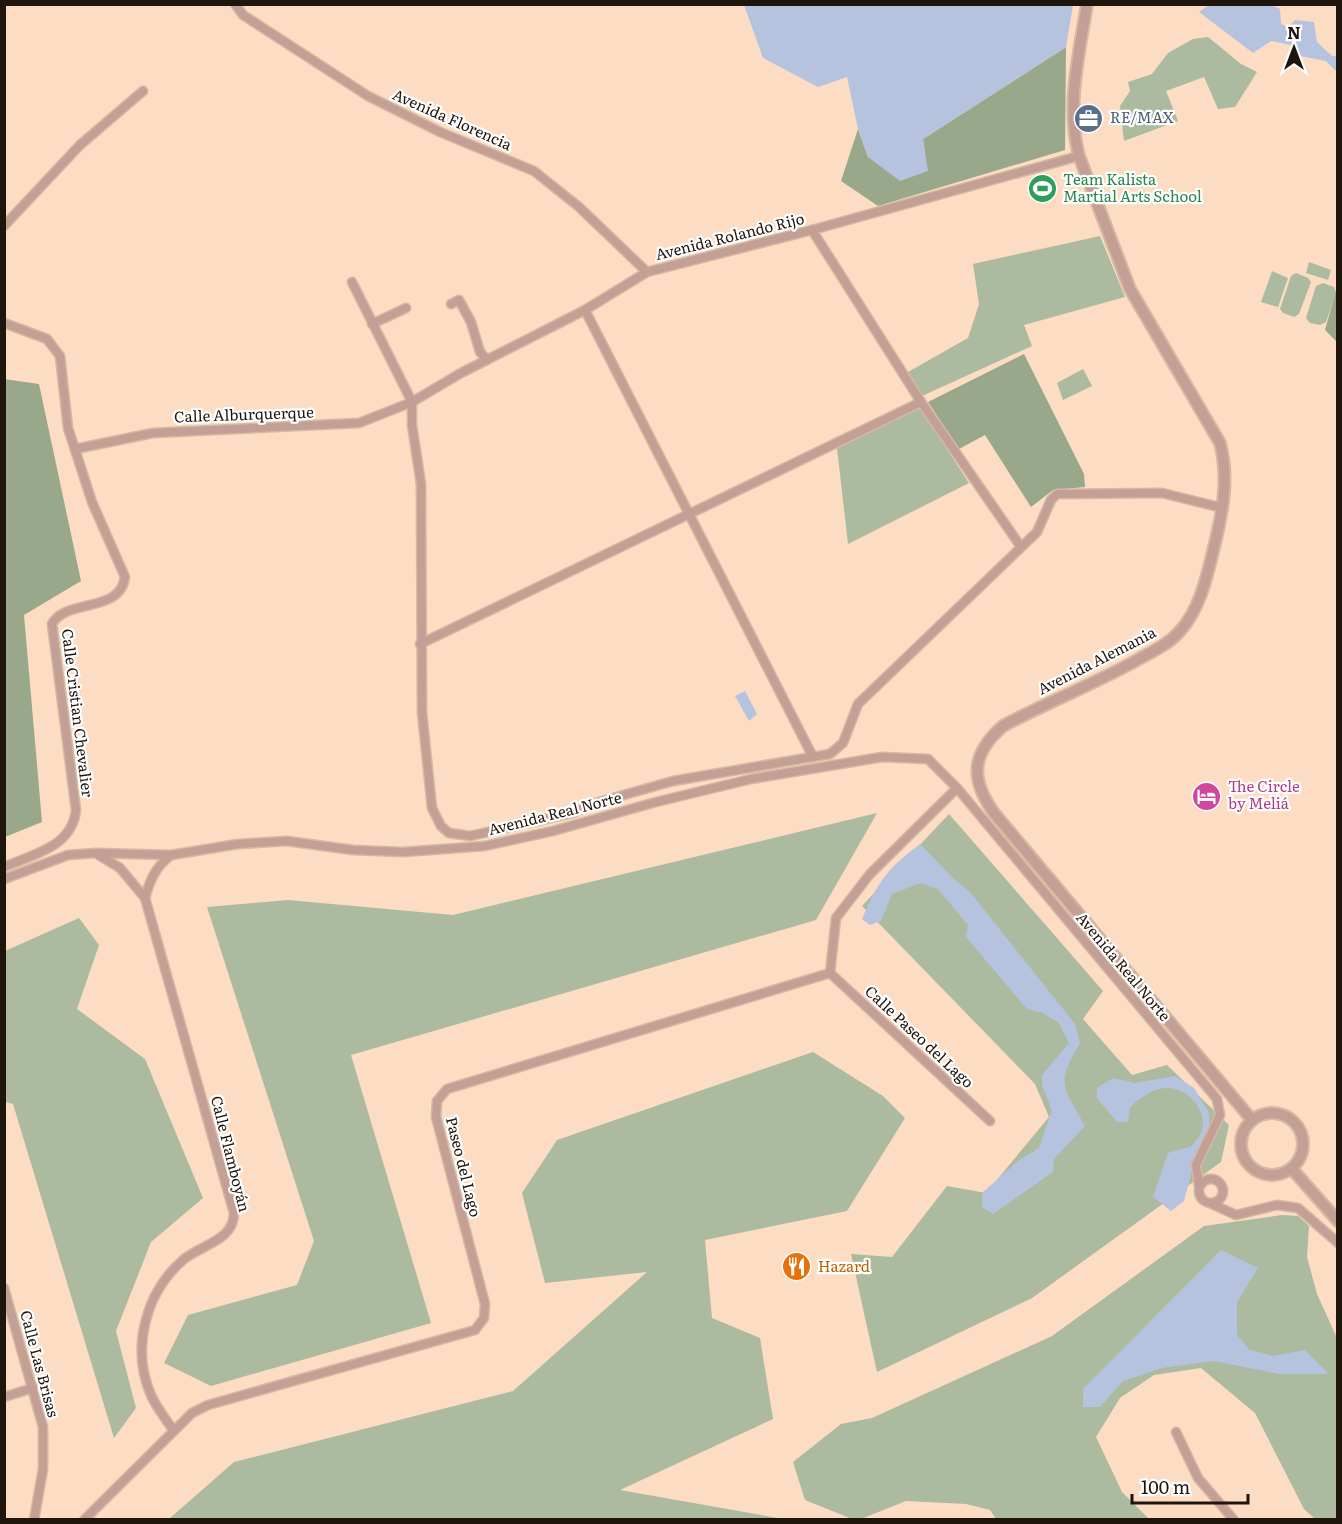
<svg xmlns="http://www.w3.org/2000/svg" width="1342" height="1524" font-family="Literata,serif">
  <rect width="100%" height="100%" fill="#fcddc3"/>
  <!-- green -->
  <g fill="#acba9f">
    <path d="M1208,37l33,27 16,8 -22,35 -17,2 -14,-32 -38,14 12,30 -54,20 -4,-35 10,-15 -2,-9 24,-8 16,-21 25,-14z"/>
    <path d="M1100,236l25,61 -101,28 8,21 -110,50 -14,-24 60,-34 11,-34 -6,-40z"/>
    <path d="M1309,262l22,8 -3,10 -22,-7z"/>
    <path d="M1272,271l16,7 -10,29 -17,-5z"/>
    <path d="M1296,273l12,5 3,4 -12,32 -5,3 -11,-4 -3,-4 11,-33z"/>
    <path d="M1323,283l11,4 2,5 -10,30 -6,3 -10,-2 -4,-5 10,-32z"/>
    <path d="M1083,369l9,17 -29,14 -6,-17z"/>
    <path d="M919,406l50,77 -121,61 -11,-96z"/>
    <path d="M877,813l-61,107 -465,135 80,268 -220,63 -47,-23 24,-48 109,-30 17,-44 -107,-334 81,-7 165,15z"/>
    <path d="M949,814l154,177 -20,28 49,56 35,-10 62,60 -8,37 -189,136 -155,74 -26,-118 41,3 55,-71 39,7 63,-76 -14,-33 -173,-178z"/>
    <path d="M79,918l20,27 -22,64 68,50 58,139 -52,44 -35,89 20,77 -22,30 -101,-334 -8,-2v-151z"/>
    <path d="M813,1052l70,44 22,22 -58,93 -142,29 7,78 48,20 13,81 -153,71 163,29h-614l65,-57 279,-71 134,-119 -102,11 -23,-90 35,-53z"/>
    <path d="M1282,1215l16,1 11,10 -2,31 10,37 20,44v181h-22l-11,-10 -49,-96 -54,-45 -47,7 -34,23 -24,39 26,55 27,27h-153l-6,-9 -24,-6 -60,-3 -45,18h-9l-47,-19 -12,-38 48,-38 31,-6 180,-82 152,-110z"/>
  </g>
  <!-- forest -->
  <g fill="#99a78b">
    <path d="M1066,47l-1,103 -187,56 -37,-25 17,-52 10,28 59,14 -4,-32z"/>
    <path d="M1337,287v55l-12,-12z"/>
    <path d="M1024,354l60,120 1,13 -32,3 -22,17 -46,-72 -26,14 -31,-47z"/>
    <path d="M4,379l35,5 42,197 -57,34 18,207 -37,15z"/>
  </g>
  <!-- water -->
  <g fill="#b6c3df">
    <path d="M744,5v-1l329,1 -7,42 -143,92 5,32 -28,10 -32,-24 -10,-28 -11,-52 -29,10 -55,-29z"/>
    <path d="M1209,5h63l8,4 1,15 8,3 6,-7 19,2 3,20 15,14h5v16l-11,-11 -26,-5 -9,-11 -20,-4 -18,12 -54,-41z"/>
    <path d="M745,691l12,23 -8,7 -14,-25z"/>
    <path d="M920,844l34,35 16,13 105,132 5,19c-25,42 -17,42 5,83l-31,33 -1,13 -60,42 -11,-7v-14l36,-32 21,-13 13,-38 -10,-25v-10l27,-32 -10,-20 -16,-10 -16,-4 -61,-72 2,-12 -30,-36 -18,-6 -28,11 -11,27 -11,4 -8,-6c17,-39 24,-49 58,-75z"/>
    <path d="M1175,1076l19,12 15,25v16l-15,34 -10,38 -13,10 -18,-14 15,-44 24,-7c3,-4 9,-11 10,-16 6,-20 -15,-42 -35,-42 -15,0 -26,10 -37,19l-2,15h-11l-20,-24v-10l16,-10 21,5z"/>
    <path d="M1221,1250l37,18 -21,34v33l13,15 23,6 32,-6 24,24h-50l-65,-13 -52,7 -39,13 -23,26h-17v-18z"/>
  </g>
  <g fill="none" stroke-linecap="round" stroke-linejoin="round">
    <defs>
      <g id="minor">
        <path d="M235,4l8,11 125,81 72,36 94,39 45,36 68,65"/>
        <path d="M4,226l76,-81 63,-54"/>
        <path d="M812,230l109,172 100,145"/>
        <path d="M352,282l60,120v23l9,59 1,228 10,96 9,18 8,7 21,3 103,-23 19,-9 81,-23 157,-27 13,-11 15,-39 179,-172 14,-32 6,-6 105,-1 61,15"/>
        <path d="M451,304l8,-4 12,22 9,30 7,8"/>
        <path d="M585,310l228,447"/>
        <path d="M4,323l43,16 13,17 8,72 24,74 33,75c-5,37 -59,21 -73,47l24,186c-4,37 -42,44 -72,57"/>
        <path d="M372,324l34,-16"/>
        <path d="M75,449l78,-16 206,-10 53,-21 49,-29 124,-63 62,-38 165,-42 267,-74"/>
        <path d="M420,644l501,-242"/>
        <path d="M97,854l23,14 25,30"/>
        <path d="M171,855c-15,12 -21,24 -26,43l89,315c0,28 -34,32 -51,47 -38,33 -52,89 -32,135 5,12 15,24 22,35"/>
        <path d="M4,879l64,-24 28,-2 75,2 67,-11 49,-3 66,9 50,2 82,-6 68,-15 103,-29 95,-23 131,-22 46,2 29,29 260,311 3,16 -24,50 3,21"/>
        <path d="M830,973l6,-55 34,-44 87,-86"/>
        <path d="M830,973l160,148"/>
        <circle cx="1211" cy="1191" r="12"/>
        <path d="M1212,1204l24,11 41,-10 21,3 40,35"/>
        <path d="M4,1288l39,139v42l-9,51"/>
        <path d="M4,1397l29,-9"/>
        <path d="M1176,1432l22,46 36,42"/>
        <path d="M84,1520l108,-107 16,-8 267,-75 9,-12 1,-14 -49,-187 1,-16 10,-12 383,-116"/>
      </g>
      <g id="tertiary">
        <path d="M1087,4c-8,51 -21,101 -8,152l51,133 90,154c9,34 3,67 -5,100 -7,29 -14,65 -35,88 -11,13 -27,20 -41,28 -44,25 -92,43 -136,67 -32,28 -33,53 -9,87l258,307"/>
        <circle cx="1272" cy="1144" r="31"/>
        <path d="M1292,1169l46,52"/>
      </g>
    </defs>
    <!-- minor casing -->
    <use href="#minor" stroke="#d4b9a2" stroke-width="11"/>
    <!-- tertiary casing -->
    <use href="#tertiary" stroke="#d4b9a2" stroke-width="14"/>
    <!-- minor -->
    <use href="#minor" stroke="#c39f95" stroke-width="8"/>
    <!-- tertiary -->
    <use href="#tertiary" stroke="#c39f95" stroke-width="10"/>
  </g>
  <!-- icons -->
  <defs>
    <symbol id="office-disc" viewBox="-11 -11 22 22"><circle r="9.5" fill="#5c6f8a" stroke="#fff"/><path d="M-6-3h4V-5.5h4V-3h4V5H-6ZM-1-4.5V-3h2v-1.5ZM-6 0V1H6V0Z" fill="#fff"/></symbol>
    <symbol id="stadium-disc" viewBox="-11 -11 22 22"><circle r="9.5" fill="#2e9e5b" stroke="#fff"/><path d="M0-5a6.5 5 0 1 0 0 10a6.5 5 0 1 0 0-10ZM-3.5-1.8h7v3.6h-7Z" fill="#fff"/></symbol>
    <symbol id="hotel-disc" viewBox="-11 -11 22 22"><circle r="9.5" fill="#d1479c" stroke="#fff"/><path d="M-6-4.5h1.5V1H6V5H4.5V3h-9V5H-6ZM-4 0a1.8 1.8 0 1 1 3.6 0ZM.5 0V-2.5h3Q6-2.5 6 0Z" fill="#fff"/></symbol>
    <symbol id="restaurant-disc" viewBox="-11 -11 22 22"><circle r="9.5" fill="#e8710a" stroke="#fff"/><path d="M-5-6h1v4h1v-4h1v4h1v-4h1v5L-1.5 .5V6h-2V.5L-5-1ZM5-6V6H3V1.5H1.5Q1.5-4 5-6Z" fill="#fff"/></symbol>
  </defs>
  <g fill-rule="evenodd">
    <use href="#office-disc" x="1072" y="102" width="33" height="33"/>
    <use href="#stadium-disc" x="1026" y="172" width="33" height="33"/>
    <use href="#hotel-disc" x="1190" y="780" width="33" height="33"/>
    <use href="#restaurant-disc" x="780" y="1250" width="33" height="33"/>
  </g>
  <g text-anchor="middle" stroke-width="4.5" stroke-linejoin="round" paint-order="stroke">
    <!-- service labels -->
    <g font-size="15" fill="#4e5e75" stroke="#fff" text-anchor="start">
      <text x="1110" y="123">RE/MAX</text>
    </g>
    <!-- street labels -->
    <g font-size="15" fill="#20150c" stroke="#fff">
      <text transform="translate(452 120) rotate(24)" y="5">Avenida Florencia</text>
      <text transform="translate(730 237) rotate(-14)" y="5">Avenida Rolando Rijo</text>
      <text transform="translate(244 415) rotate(-2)" y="5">Calle Alburquerque</text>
      <text transform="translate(1097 661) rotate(-27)" y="5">Avenida Alemania</text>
      <text transform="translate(77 713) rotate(83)" y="5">Calle Cristian Chevalier</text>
      <text transform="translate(555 814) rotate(-14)" y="5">Avenida Real Norte</text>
      <text transform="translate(1123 967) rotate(50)" y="5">Avenida Real Norte</text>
      <text transform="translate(919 1037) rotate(43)" y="5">Calle Paseo del Lago</text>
      <text transform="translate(230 1154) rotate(76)" y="5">Calle Flamboyán</text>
      <text transform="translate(463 1167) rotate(76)" y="5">Paseo del Lago</text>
      <text transform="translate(39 1364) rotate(75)" y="5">Calle Las Brisas</text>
    </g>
    <!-- leisure labels -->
    <g font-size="15" fill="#27864d" stroke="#fff" text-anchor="start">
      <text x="1063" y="185">Team Kalista<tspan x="1063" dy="17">Martial Arts School</tspan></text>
    </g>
    <!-- hotel labels -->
    <g font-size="15" fill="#b23c85" stroke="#fff" text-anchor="start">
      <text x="1228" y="792">The Circle<tspan x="1228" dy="17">by Meliá</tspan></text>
    </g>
    <!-- food labels -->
    <g font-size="15" fill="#c56008" stroke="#fff" text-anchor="start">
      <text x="818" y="1272">Hazard</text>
    </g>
  </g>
  <!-- border -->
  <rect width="1342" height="1524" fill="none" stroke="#20150c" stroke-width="12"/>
  <!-- north arrow -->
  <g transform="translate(1294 48)" stroke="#ffffff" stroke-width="4.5" paint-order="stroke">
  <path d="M0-4.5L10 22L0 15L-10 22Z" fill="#20150c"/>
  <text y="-9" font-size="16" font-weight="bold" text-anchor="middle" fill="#20150c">N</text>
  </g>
  <!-- scale -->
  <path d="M1132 1494v9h116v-9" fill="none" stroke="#20150c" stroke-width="3"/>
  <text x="1141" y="1494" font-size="18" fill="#20150c" stroke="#ffffff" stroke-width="4.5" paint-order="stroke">100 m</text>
</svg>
